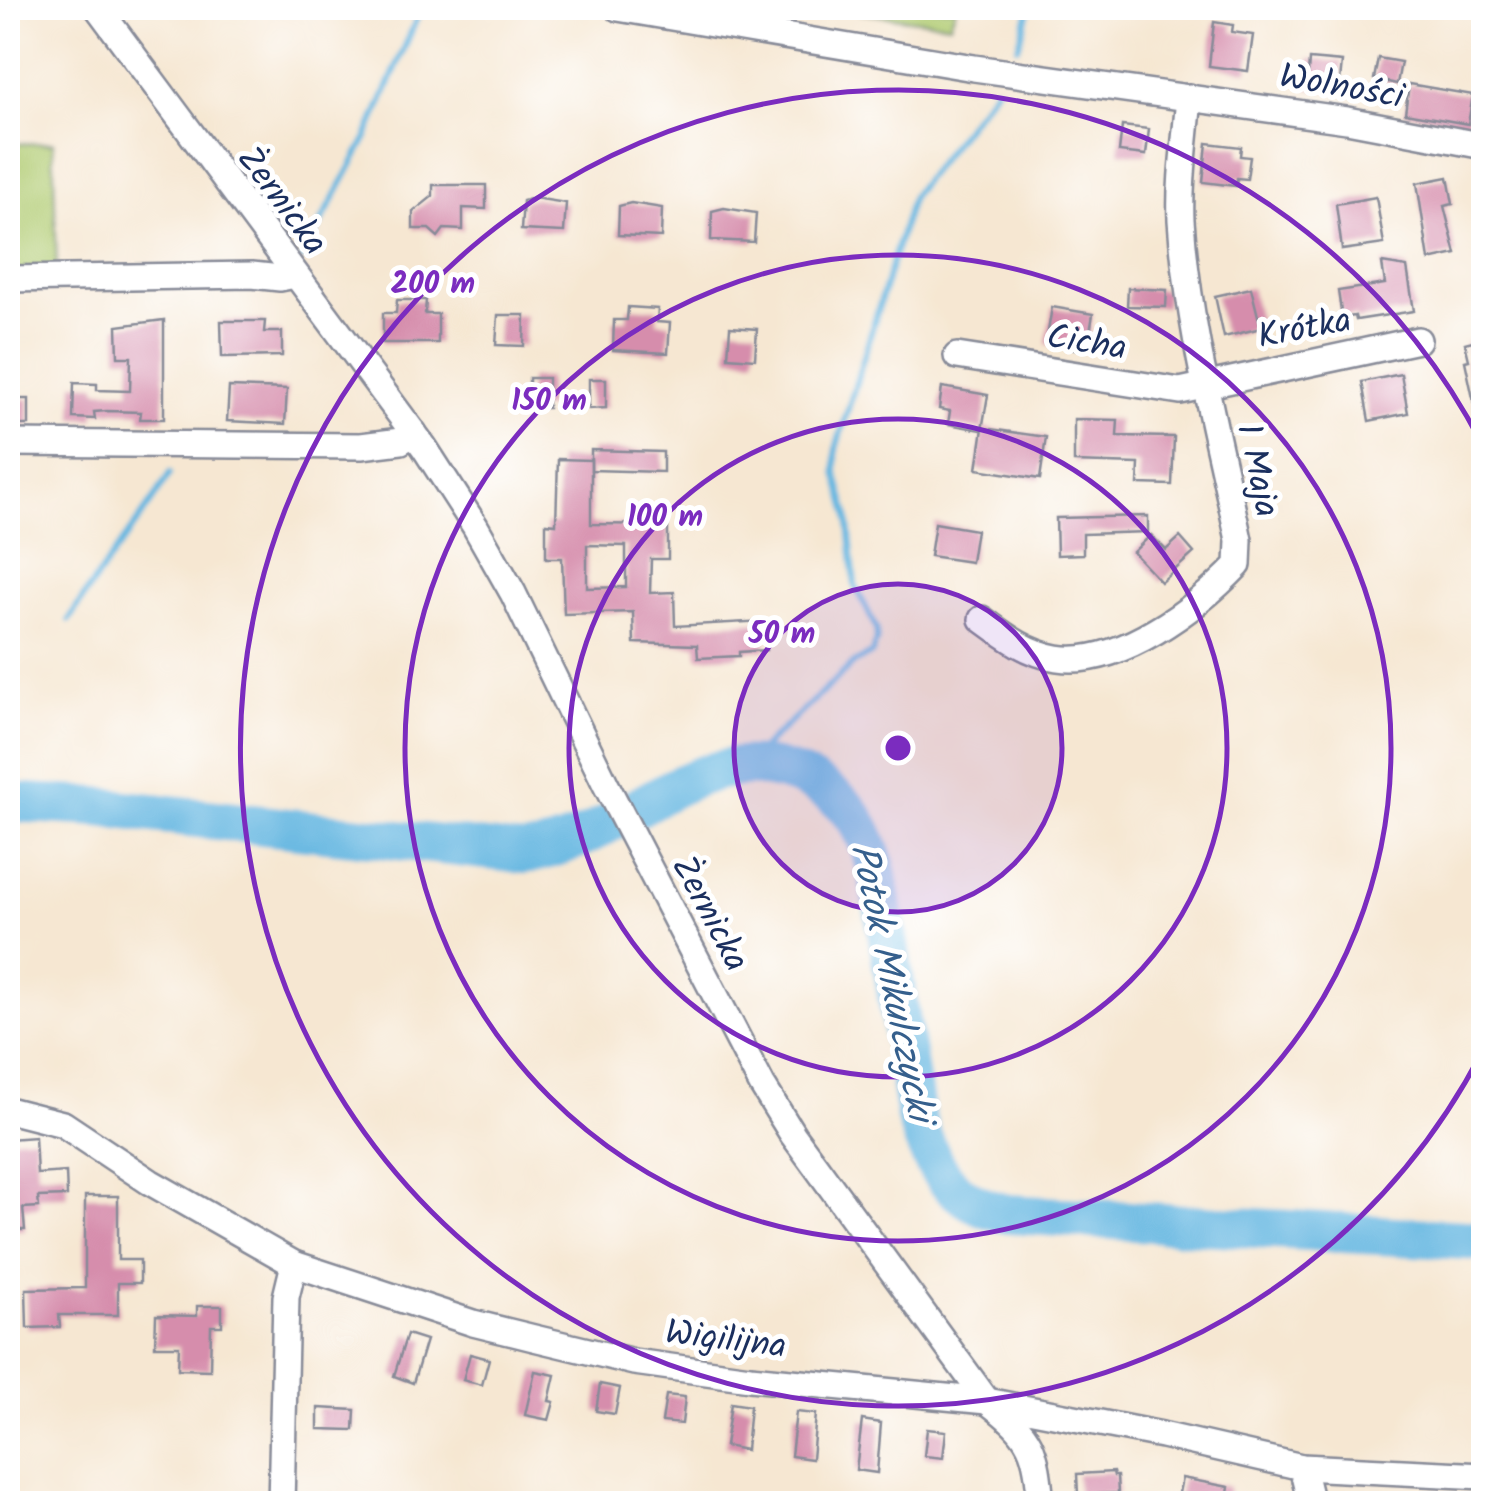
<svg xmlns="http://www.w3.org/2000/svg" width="1491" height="1511" font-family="Kalam,sans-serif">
  <rect width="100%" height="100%" fill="#fff"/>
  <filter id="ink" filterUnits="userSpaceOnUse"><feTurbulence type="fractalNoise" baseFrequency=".01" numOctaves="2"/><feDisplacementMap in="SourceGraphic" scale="20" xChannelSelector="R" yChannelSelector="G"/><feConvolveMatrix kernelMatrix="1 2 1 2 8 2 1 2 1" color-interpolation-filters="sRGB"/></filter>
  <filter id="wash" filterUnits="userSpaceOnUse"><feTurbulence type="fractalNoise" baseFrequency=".0048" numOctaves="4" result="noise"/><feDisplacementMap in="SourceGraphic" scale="40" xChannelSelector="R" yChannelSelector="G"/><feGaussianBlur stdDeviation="2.25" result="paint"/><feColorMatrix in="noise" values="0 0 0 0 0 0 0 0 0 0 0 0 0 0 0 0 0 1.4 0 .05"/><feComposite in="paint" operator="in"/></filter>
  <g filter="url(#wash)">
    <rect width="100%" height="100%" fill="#f6e7d2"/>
    <!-- green -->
    <g fill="#b0cb71" stroke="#667d68" stroke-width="2.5">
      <path d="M820,8h136l-6,16z"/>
      <path d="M53,143l4,129 -49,2v-130z"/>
    </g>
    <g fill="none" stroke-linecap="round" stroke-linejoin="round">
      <!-- stream -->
      <g stroke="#66b7e1" stroke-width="6">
        <path d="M1018,47l12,-39"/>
        <path d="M302,258l65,-121 54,-129"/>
        <path d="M69,620c31,-52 70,-95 101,-147"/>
        <path d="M743,766l111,-103 18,-10 5,-14 -1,-11 -21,-43 -7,-71 -12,-41v-24l76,-253 84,-108"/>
      </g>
      <!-- river -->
      <path stroke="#66b7e1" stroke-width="40" d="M8,802l91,5 424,47c106,-11 178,-132 292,-70 40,22 52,48 63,90l38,244c16,52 36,85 93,96l475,27"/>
    </g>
    <g id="blocks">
      <!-- building -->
      <g fill="#d68dac" fill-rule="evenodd">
        <path d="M1214,22l19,3 -1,7 21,3 -5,36 -39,-5z"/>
        <path d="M1378,58l23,4 -4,22 -23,-5z"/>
        <path d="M1309,59l33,3 -3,29 -32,-2z"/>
        <path d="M1409,84l64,11 -5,29 -63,-11z"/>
        <path d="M1122,126l27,3 -3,26 -27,-3z"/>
        <path d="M1207,143l34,4 -1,9 10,1 -3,22 -10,-1 -1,8 -33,-4z"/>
        <path d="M1448,177l5,27 -9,2 12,48 -27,6 -12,-77z"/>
        <path d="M433,185h53v24l-23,-1v22l-19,-1 -6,8 -9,-8h-16v-17l20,-16z"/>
        <path d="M1376,197l8,47 -42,6 -6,-46z"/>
        <path d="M534,198l32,5 -2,29 -43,-2 2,-29z"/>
        <path d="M631,203l31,5 -1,29 -43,-2 1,-29z"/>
        <path d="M724,208l32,5 -2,29 -43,-2 1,-29z"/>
        <path d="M1382,263l25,4 7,44 -58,9 -1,-4 -13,2 -4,-27 47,-7z"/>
        <path d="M1128,288l39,2 -1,17 -39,-1z"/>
        <path d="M1251,288l10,40 -37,9 -9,-41z"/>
        <path d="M397,300h29l-1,14h13v29h-55v-30h13z"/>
        <path d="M628,307l30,2 -1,13 13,1 -2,30 -55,-3 1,-30h13z"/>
        <path d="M1052,307l41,7 -6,37 -41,-7z"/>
        <path d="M498,315h27l-1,31 -28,-1z"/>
        <path d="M164,320v99h-24l1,-7 -34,-1 -13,1 1,7 -22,-1 1,-35 23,1v6l33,1 1,-34h-13l-1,-31z"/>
        <path d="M221,321h44l-1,11h18v24l-60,1z"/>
        <path d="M730,327l27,2 -2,30 -27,-2z"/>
        <path d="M1484,338v73l-8,1 -11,-51 4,-1 -4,-17z"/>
        <path d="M1401,374l7,39 -39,8 -7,-39z"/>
        <rect x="529" y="378" width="19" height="30"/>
        <path d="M589,379h17v29l-17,1z"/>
        <path d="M229,387l58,2 -2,35 -58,-3z"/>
        <path d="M942,387l46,8 -6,35 -34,-6 2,-13 -11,-2z"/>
        <rect x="8" y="399" width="21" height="26"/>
        <path d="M1074,419l44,1 -1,16 57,1 -2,48 -34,-1 1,-20 -65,-2z"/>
        <path d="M983,428l63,9 -6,42 -63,-10z"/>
        <path d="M591,450l72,2v20l-72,-2z"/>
        <path d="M558,459l33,1v64l77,1v34h-17l-1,34 24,-1 1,34 90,-5 1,29 -27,2v4l-41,2 -1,-13 -63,-2 -1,-31 -69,2 -2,-56h-16v-35l10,1zM587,545l39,1v41l-39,1z"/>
        <path d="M1148,516v16l-65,2v20l-26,1 -1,-37z"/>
        <path d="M935,523l41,7 -5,32 -41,-6z"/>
        <path d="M1151,535l15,15 14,-13 14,16 -33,29 -28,-30z"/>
        <path d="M35,1137l2,37 29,-2 1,24 -29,1 1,10 -16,1 2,22h-17v-91z"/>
        <path d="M85,1196h33v64h22v23h-22v32h-59l1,12 -33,1 -1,-39 59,-1z"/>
        <path d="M197,1306h25v20h-11l-1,44 -32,-1 1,-23h-24l1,-31 41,1z"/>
        <path d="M407,1334l19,6 -13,43 -19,-7z"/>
        <path d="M470,1354l19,5 -7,26 -19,-5z"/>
        <path d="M535,1371l20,4 -6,26 5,1 -5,18 -24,-5z"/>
        <path d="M600,1384l20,4 -5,26 -19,-3z"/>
        <path d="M666,1395l19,2 -3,27 -20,-2z"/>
        <path d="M731,1403l19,3 -4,44 -21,-4z"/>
        <path d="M318,1408l37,2 -1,20 -36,-1z"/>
        <path d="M796,1412l20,2 -4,45 -21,-3z"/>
        <path d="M862,1420l19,3 -4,50 -21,-3z"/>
        <path d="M927,1429l19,2 -3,27 -19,-2z"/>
        <path d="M1113,1472l1,4h3l1,17 -40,2 -1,-21z"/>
        <path d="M1182,1478l47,9 -3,17 -48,-6z"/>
      </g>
    </g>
  </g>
  <g filter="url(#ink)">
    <use href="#blocks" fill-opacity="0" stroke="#888b98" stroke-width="2.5"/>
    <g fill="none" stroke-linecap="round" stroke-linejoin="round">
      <defs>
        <g id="street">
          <path d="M98,8l326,439 51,79 38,67 93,192 156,300 31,50 194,266c46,35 49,47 54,103"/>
          <path d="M618,8l356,60 373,52 137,26"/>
          <path d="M8,279l244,-4 28,3 15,-3"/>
          <path d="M957,356l223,35 238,-51"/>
          <path d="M8,443l353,3 40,-5 13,-8"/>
          <path d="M982,619c23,17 45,34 75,39 62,10 141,-51 181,-93l1,-25c-22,-106 -51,-212 -58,-320 -2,-40 5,-83 8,-123"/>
          <path d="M8,1110l55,14 87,58 144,82 179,59 61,15 100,24 116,16 237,23 175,34 140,32 182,9"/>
          <path d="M1302,1467l9,37"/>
          <path d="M281,1504l5,-207 8,-33"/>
        </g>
      </defs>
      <!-- street casing -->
      <use href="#street" stroke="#888b98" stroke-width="30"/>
      <!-- street -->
      <use href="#street" stroke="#fff" stroke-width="25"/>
    </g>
  </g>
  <!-- distance rings -->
  <circle cx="898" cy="748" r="164" fill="#7b2cbf" fill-opacity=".12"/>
  <g fill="none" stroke="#7b2cbf" stroke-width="5">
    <circle cx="898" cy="748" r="164"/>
    <circle cx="898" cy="748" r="329"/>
    <circle cx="898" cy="748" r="493"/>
    <path d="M1482 1052A658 658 0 1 1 1482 444"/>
  </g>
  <g text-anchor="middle" stroke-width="10" stroke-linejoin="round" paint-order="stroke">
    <!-- street labels -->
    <g font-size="35" fill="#1b2f5e" stroke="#fff">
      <text transform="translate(1342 85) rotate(10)" y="12">Wolności</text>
      <text transform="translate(283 200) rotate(53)" y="12">Żernicka</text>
      <text transform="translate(1304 327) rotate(-11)" y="12">Krótka</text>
      <text transform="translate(1087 341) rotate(9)" y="12">Cicha</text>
      <text transform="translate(1259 470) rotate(78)" y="12">1 Maja</text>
      <text transform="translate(711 913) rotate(62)" y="12">Żernicka</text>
      <text transform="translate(726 1338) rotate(7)" y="12">Wigilijna</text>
    </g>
    <!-- water labels -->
    <g font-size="38" font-style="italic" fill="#355f8c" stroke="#fff">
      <text transform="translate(893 982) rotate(78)" y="13">Potok Mikulczycki</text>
    </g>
  </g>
  <circle cx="898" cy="748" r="15" fill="#7b2cbf" stroke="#fff" stroke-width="5"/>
  <g font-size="30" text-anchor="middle" font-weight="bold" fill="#7b2cbf" stroke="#fff" stroke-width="10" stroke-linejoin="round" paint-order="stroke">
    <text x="433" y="293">200 m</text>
    <text x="549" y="410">150 m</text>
    <text x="665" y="526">100 m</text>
    <text x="782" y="643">50 m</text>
  </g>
  <!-- margin -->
  <rect width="1491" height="1511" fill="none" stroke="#fff" stroke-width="40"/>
</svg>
